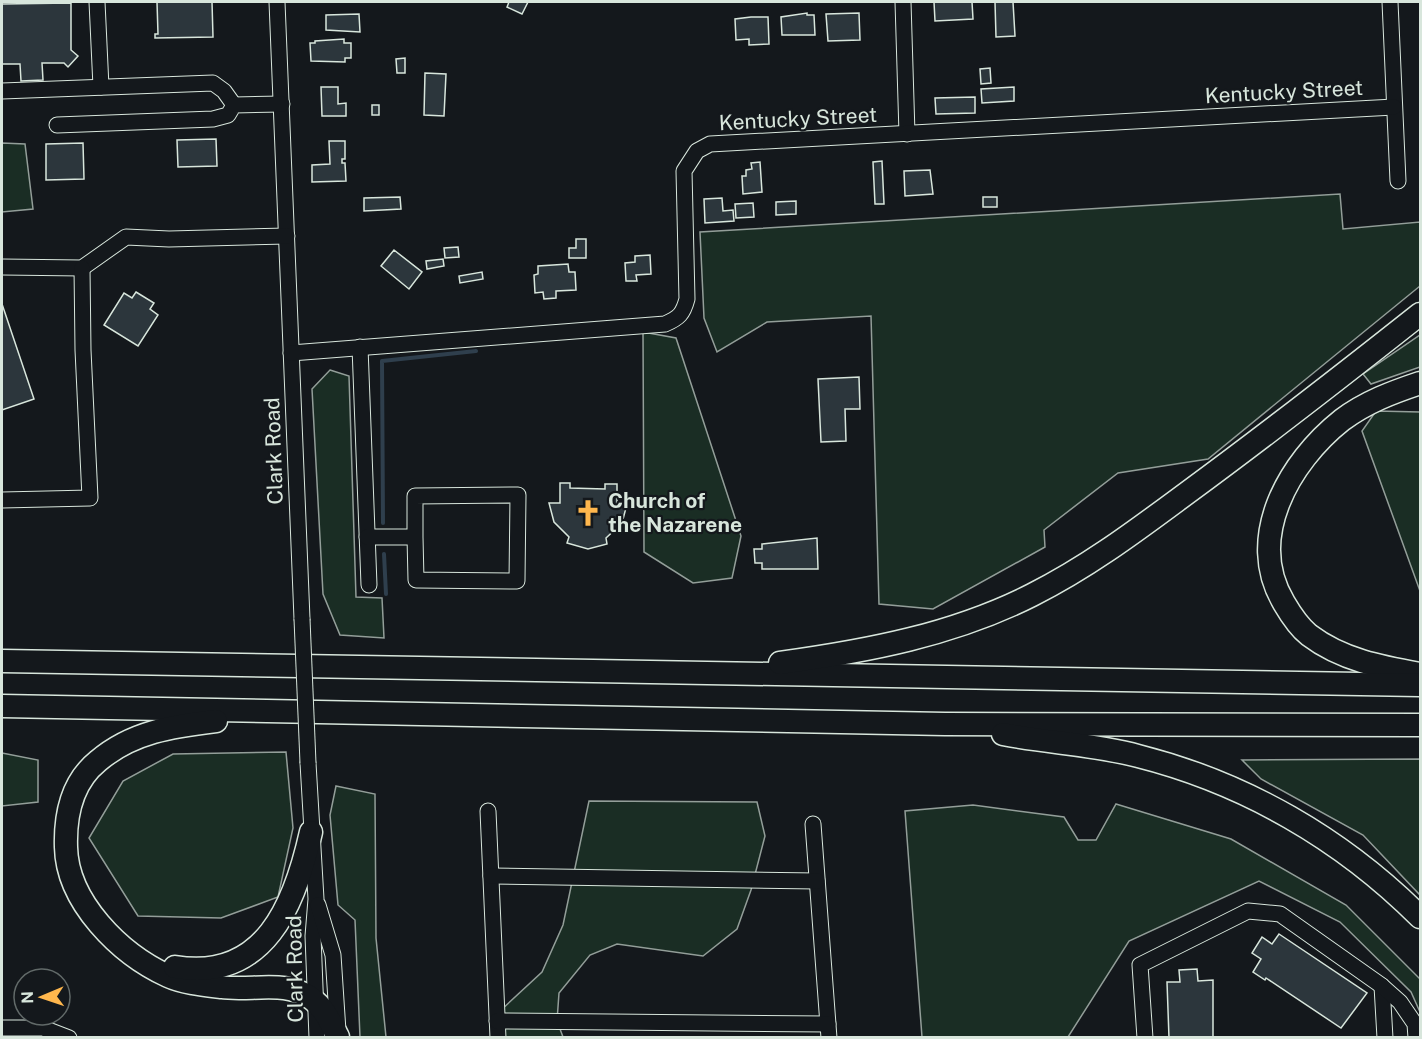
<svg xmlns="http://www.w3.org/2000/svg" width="1422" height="1039" font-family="'Public Sans',sans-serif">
  <rect width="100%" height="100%" fill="#14181c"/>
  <!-- green -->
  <g fill="#1a2d24" stroke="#939e99" stroke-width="1.5">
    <path d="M2,143l23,1 8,65 -31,3z"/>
    <path d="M1340,194l3,35 77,-7v64l-212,173 -90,14 -74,57 1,17 -112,62 -54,-5 -8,-288 -104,6 -50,30 -13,-34 -4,-86z"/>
    <path d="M643,332l33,6 65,198 -9,42 -39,5 -49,-31z"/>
    <path d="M1420,335v32l-49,17 -8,-10z"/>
    <path d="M330,370l19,6 7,221 26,1 2,40 -44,-3 -17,-41 -11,-205z"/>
    <path d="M1376,411l44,1v179l-58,-160z"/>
    <path d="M286,752l7,76 -15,69 -57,21 -83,-2 -49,-78 34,-57 50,-27z"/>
    <path d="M2,753l36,7v42l-36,4z"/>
    <path d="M1420,759v136l-57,-60 -102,-56 -19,-19z"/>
    <path d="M336,786l39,8 1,144 10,99h-26l-5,-117 -17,-15 -8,-90z"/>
    <path d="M589,801l168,1 8,34 -14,54 -14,39 -34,27 -86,-12 -27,11 -31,38 -2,28 6,16 -67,1 4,-27 42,-39 21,-47z"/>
    <path d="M1116,804l115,35 115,66 74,74v33l-9,-20 -71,-70 -81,-41 -130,60 -61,96h-146l-17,-226 68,-6 91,12 14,23h18z"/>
  </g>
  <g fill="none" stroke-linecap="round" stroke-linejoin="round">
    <!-- stream -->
    <g stroke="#2f3f4d" stroke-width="4">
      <path d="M383,523l-1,-162 94,-10"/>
      <path d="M384,554l2,40"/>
    </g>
  </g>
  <!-- building -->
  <g fill="#2c363c" stroke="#d8e6dc" stroke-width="1.5">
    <path d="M157,2h55l1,35 -58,1v-4h3z"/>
    <path d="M509,2h19l-6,12 -15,-7z"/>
    <path d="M934,2h38l1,17 -38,2z"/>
    <path d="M995,2h18l2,34 -19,1z"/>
    <path d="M71,3v47l7,6 -10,11 -4,-4h-22l1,17 -22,1 -1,-17h-18v-60z"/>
    <path d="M807,13v2h7l1,20h-33l-1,-18z"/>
    <path d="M859,13l1,27 -32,1 -2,-27z"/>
    <path d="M359,14l1,18 -34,-2v-15z"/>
    <path d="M751,17h17l1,27 -20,1v-6l-13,1 -1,-21z"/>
    <path d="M344,39v4h7v15h-6v4l-34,-1 -1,-18h5v-2z"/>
    <path d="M405,58v15h-8l-1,-14z"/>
    <path d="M990,68l1,15 -10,1 -1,-15z"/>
    <path d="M425,73l21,1 -2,42 -20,-1z"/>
    <path d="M321,87h17v17l8,-1v13h-24z"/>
    <path d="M1014,87v14l-32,2 -1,-14z"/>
    <path d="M975,97v16l-39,1 -1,-16z"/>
    <rect x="372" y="105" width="7" height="10"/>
    <path d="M216,139l1,27 -39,1 -1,-27z"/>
    <path d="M329,141h16v18h-3v4h3l1,18 -34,1v-17l18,-1z"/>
    <path d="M83,143l1,36 -38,1v-36z"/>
    <path d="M882,161l2,43h-9l-2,-42z"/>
    <path d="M760,162l2,30 -19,2 -1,-18h4v-6l6,-1 -1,-6z"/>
    <path d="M930,170l3,24 -28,2 -1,-25z"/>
    <path d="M400,197l1,12 -37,2v-13z"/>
    <rect x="983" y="197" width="14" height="10"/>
    <path d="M722,198l1,13 10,-1 1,11 -29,2 -1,-24z"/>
    <path d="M796,201v13l-20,1v-13z"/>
    <path d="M753,203l1,14 -18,1 -1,-14z"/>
    <path d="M576,239h10v19h-17v-10h7z"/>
    <path d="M458,247l1,10 -14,1 -1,-10z"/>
    <path d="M394,250l28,22 -13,17 -28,-23z"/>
    <path d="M650,255l1,19 -15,1 1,6h-11l-1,-18 10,-1v-6z"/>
    <path d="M443,259l1,7 -17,3 -1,-8z"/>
    <path d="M568,264l1,8h6l1,18 -20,1v7l-12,1 -1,-7 -8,1 -1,-18 4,-1v-8z"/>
    <path d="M482,272l1,7 -23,4 -1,-7z"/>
    <path d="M136,292l18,11 -4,6 8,6 -20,31 -34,-21 20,-32 8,5z"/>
    <path d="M2,304l32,95 -32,11z"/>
    <path d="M859,377l1,32h-15l1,32 -25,1 -3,-63z"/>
    <path d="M560,483h10v5l35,1v-5h12v20h10l-5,19 -16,15 1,6 -19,5 -21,-6 2,-6 -15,-15 -5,-19h11z"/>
    <path d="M817,538l1,31h-56v-6h-7l-1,-14h8v-5z"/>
    <path d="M1279,934l88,59 -26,35 -75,-50 -1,2 -12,-8 8,-13 -9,-6 10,-16 10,7z"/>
    <path d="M1197,969l1,12 15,-1v58h-44l-2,-56h13l-1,-12z"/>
  </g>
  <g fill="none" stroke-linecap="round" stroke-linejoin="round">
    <defs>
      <g id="minor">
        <path d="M97,2l4,85"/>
        <path d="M277,2l25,617"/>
        <path d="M903,2l4,132"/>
        <path d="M1390,2l8,179"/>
        <path d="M2,91l211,-8 11,8 10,14"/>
        <path d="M57,125l156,-6 15,-4 6,-10 48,-1"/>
        <path d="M2,267l80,1 44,-31 43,2 118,-3"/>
        <path d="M360,347l9,238"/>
        <path d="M291,353l374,-29c14,-6 18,-10 22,-25l-3,-128 13,-20 13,-7 684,-37"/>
        <path d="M2,500l88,-2 -7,-148 -1,-82"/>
        <path d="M367,537h48l1,43 101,1 1,-86 -103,1v41"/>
        <path d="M308,763l8,136 -3,37 4,102"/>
        <path d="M488,811l10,227"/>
        <path d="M813,824l16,214"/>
        <path d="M491,876l326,5"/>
        <path d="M318,905l15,50 5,76"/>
        <path d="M1382,986l3,52"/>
        <path d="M497,1021l331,3"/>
        <path d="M2,1028h41l26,10"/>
        <path d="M1145,1038l-5,-73 108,-54 32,3 102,72 18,16 15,22 1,14"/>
      </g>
      <g id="highway">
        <path d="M1420,383c-27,9 -54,19 -78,37 -53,42 -97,118 -58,183 7,12 15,24 25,32 33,25 72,32 111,39"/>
        <path d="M2,661l1418,24"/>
        <path d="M780,663c87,-12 173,-28 252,-68 56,-28 105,-65 155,-102 79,-58 156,-118 233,-179"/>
        <path d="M2,706l943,18 475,1"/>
        <path d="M216,721c-43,5 -84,11 -118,40 -26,21 -33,53 -32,86 1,55 54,107 102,129 15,7 36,9 53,11 26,4 56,-5 81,6 19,8 27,26 36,44"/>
        <path d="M1003,734c45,9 91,10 135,22 107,27 204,83 282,161"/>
        <path d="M175,967c90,15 120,-63 136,-135"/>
      </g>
    </defs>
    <!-- minor casing -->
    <use href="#minor" stroke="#d8e6dc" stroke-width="17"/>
    <!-- highway casing -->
    <use href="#highway" stroke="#d8e6dc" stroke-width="25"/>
    <!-- minor -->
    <use href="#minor" stroke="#14181c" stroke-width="15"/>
    <!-- highway -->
    <use href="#highway" stroke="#14181c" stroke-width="22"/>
    <defs>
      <path id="minor-bridge" d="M302,619l6,144"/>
    </defs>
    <!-- minor-bridge casing -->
    <use href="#minor-bridge" stroke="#d8e6dc" stroke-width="17" stroke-linecap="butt"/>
    <!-- minor-bridge -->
    <use href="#minor-bridge" stroke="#14181c" stroke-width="15"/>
  </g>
  <!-- icons -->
  <defs>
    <symbol id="church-bare" viewBox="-9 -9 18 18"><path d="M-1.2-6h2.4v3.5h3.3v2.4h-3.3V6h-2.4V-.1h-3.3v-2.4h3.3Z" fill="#ffb74d" stroke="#14181c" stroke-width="2.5" paint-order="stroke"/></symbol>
  </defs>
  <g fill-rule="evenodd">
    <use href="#church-bare" x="569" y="494" width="38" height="38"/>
  </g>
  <g text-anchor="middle" stroke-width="4.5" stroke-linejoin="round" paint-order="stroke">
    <!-- street labels -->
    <g font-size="21" fill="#d8e6dc" stroke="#14181c">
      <text transform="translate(1284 92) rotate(-3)" y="7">Kentucky Street</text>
      <text transform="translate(798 119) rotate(-3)" y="7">Kentucky Street</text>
      <text transform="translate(274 451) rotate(-92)" y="7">Clark Road</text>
      <text transform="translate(295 969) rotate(-91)" y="7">Clark Road</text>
    </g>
    <!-- poi labels -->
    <g font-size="21" font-weight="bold" fill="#d8e6dc" stroke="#14181c" text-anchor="start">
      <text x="608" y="508">Church of<tspan x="608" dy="24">the Nazarene</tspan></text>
    </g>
  </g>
  <!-- border -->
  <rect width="1422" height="1039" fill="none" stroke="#d8e6dc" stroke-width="6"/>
  <!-- north arrow -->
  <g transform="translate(42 997) rotate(268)"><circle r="28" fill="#14181c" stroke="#626a69" stroke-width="1.5"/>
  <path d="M0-4.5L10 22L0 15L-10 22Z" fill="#ffb74d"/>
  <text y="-9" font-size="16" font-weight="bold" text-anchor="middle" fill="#d8e6dc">N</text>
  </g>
</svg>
